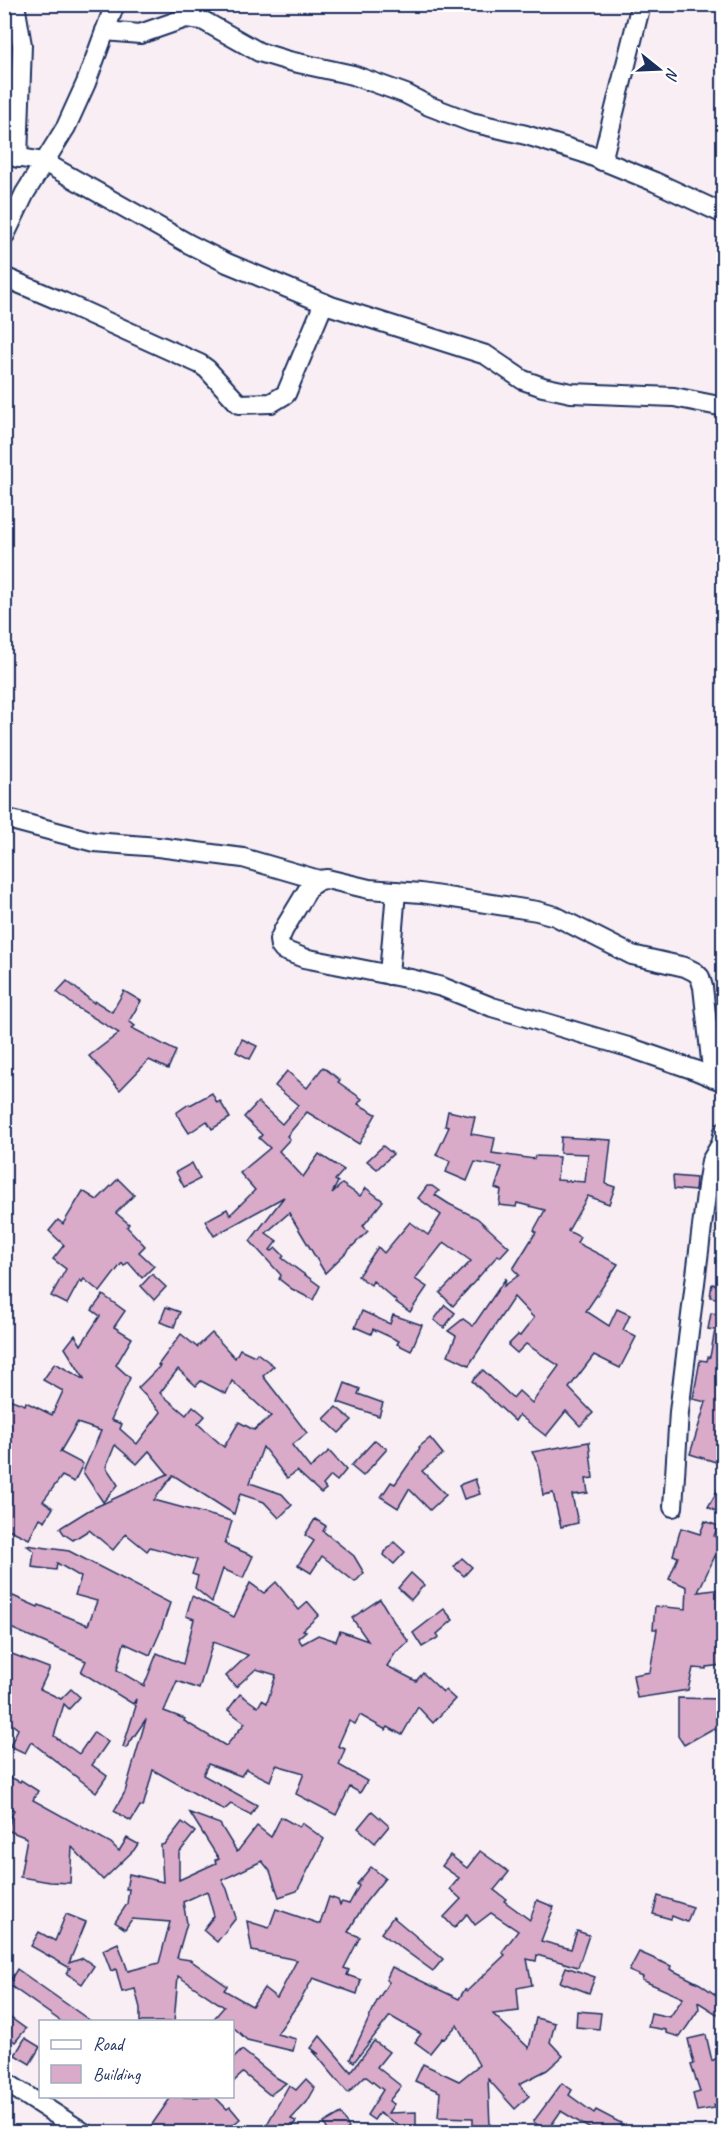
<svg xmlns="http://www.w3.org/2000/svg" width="728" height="2137" font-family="Caveat,sans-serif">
  <rect width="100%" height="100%" fill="#f8eef4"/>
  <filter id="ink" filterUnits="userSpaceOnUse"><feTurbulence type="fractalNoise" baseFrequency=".0167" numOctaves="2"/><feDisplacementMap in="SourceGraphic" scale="12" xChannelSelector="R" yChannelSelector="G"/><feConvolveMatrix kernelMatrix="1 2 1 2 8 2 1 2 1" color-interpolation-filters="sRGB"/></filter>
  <g filter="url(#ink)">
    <!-- building -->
    <g fill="#daaac9" stroke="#1b2f5e" stroke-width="1.5" fill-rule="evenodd">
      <path d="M67,981l27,22 1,-2 17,11 12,-21 17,10 -12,20 6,5 -3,2 44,23 -8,18 -19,-9 -29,30 -31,-34 30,-23 -43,-26 -19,-15z"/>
      <path d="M242,1039l15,7 -7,13 -14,-7z"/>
      <path d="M323,1067l17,13 -2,2 24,17 -4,5 18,10 -17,30 -52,-32 -20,24 3,3 -11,12 24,26 16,-23 25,16 -9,10 3,2 -6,11 10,-9 18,12 6,-8 17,13 -20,25 5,5 -43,42 -36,-60 -23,20 11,8 -7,9 2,1 4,-3 8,8 -2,2 38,28 -7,14 -21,-11 -13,-10 2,-4 -31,-34 34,-44 -70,39 -9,-15 22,-12 3,6 25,-25 -15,-17 30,-25 -11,-10 3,-3 -18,-18 14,-15 24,22 16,-19 -23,-19 12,-15 20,17z"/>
      <path d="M212,1093l5,10 3,-2 10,17 -18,11 -5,-8 -18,12 -13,-20 13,-9 1,1z"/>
      <path d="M448,1111l27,6 -4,17 24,4 -3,15 42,6 1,-3 24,1 -2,23 28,2 3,-28 -28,-1 1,-16 50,3 -5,44 9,3 -6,17 -21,-8 -20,35 12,6 -3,6 41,21 -32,47 23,15 8,-17 13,6 -7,15 13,7 -16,31 -26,-13 -25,33 24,25 -13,13 -14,-15 -20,25 -27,-21 -4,6 -43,-40 11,-11 30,28 6,-7 13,12 27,-37 -33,-22 -9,9 -9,-8 10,-10 2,1 14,-18 -20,-21 -45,68 -21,-10 8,-19 -8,-5 15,-12 10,7 33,-48 -2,8 15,-11 -6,-6 23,-37 -2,-2 11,-20 -28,-7 -1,4 -17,-2 2,-15 -6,-2 7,-21 -27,-5 -8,19 -21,-9 4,-11 -14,-6 13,-28 -4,-1z"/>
      <path d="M383,1146l10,8 -16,15 -10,-8z"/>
      <path d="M192,1163l8,16 -16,8 -8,-15z"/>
      <path d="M673,1176l23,2 -1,13 -21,-2z"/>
      <path d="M118,1179l16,16 -18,18 13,11 -2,3 18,19 -6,6 15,14 -12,12 -14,-16 -4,4 -2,-3 -22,29 -16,-13 -2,3 -2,-2 -13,24 -16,-8 15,-27 -13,-10 11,-14 -15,-14 9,-11 5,4 20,-33 14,9z"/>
      <path d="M427,1186h5l7,5 -4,4 14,9 28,14 32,29 -9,10 -2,-2 -45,51 -13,-13 31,-32 -27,-19 -29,37 12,8 -17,25 -14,-10v-1l-23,-20 -2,4 -13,-9 20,-29 6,6 26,-31 18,13 13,-20 -23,-17z"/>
      <path d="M152,1274l14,13 -12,13 -13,-14z"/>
      <path d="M712,1284l11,2 -1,13 -12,-2z"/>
      <path d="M103,1295l22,16 -11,16 18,11 -16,27 14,13 -19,42 11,4 -2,5 17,15 24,-32 -23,-24 22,-22 -2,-1 23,-31 16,13 15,-14 23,25 5,-9 15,7 2,-3 17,13 -11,10 44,57 -15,12 18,23 19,-17 17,19 -9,11 -6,-5 -8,9 3,4 -5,4 -24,-22 -10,7 -24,-31 -13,36 32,11 10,11 -13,13 -15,-16 -24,-8 -6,20 -61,-39 -19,25 78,21 -7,23 28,12 -10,22 -20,-9 -11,33 -17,-14 3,-12 -6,-2 5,-14 -47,-13 -3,4 -21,-17 -13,16 -24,-20 -16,10 -9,-6 -4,-6 29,-18 79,-36 -19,-23 -12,13 -22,-19 -9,22 12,18 -15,17 -20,-30 18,-41 -24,-8 -17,29 23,12 -9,18 -12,-6 -19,25 10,7 -8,13 -5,-3 -11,21 -25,-12v-130l21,8 1,-3 26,13 11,-24 -20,-11 12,-17 30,17 -20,-32 10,-13 6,10 19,-29 -8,-6zM178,1369l18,17 5,-5 25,13 6,-13 39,35 -17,14 -15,-8 -15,25 -26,-23 7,-8 -12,-10 -7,9 -26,-22z"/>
      <path d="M445,1305l10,8 -11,15 -10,-8z"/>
      <path d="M166,1307l14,5 -6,15 -14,-5z"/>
      <path d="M362,1311l28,13 3,-9 29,10 -11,26 -14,-7 2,-3 -26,-12 -2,5 -16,-7z"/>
      <path d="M711,1313l12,2v133l-4,15 -29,-9 16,-52 -13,-3 7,-39 7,1 1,-4h2l5,-27 -7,-1z"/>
      <path d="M345,1383l15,6 -2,5 25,9 -4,13 -41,-14z"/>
      <path d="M336,1407l16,13 -13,13 -15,-14z"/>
      <path d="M430,1438l13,16 -21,17 24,24 -16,15 -21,-21 -11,19 -17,-11 10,-15 4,2 25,-36 -1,-1z"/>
      <path d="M375,1440l12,9 -24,27 -12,-10z"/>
      <path d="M589,1442l4,36 -7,1 2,14 -16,2 6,28 -17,4 -8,-34 -10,2 -5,-32 -6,-11z"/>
      <path d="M475,1479l5,15 -16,5 -5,-14z"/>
      <path d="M723,1481v25l-4,7 -11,-6z"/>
      <path d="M315,1519l11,7 -3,5 31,25 10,17 -9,9 -33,-26 -11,17 -13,-8 16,-24 -9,-6z"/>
      <path d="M705,1521l13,5 -4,10 9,7v18l-8,-5 -17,36 25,-3v76l-17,2v2l-13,-1 -5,22 -51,8 -4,-23 17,-3 7,-43h-4l2,-23 31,3 1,-22 -18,-8 9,-22 -5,-2 8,-27 19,6z"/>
      <path d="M394,1542l11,10 -11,12 -10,-9 1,-3z"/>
      <path d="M26,1545l43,6 101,52 -9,27 -11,25 -26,-12 -7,27 27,16 13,-33 26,11 11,-45 -8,-3 6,-20 42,21 16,-34 14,10 12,-11 23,28 9,-8 11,13 -16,15 3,1 -8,7 4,6 16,-9 18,6 4,-10 28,10 -16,-23 28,-19 14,23 15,20 -13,10 -9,14 29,15 7,-8 20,19 2,-2 10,9 -22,24 -15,-16 -16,28 -14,-8 -2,3 -26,-15 -5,9 -6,-3 -11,25 7,3 -6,16 28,16 -7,12 -10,-6 -14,28 -40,-21 8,-21 -28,-8 -6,16 -24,-12 -5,7 -33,-12 -5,11 54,30 -6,10 -20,-11 -7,6 -71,-40 -10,37 -3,-1 -9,15 -17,-10 11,-19 21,-73 -20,29 -3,-1 13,-41 -1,-1 1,-6 -3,5 -52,-32 5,-11 -82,-36v-33l34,15 1,-2 49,20 9,-24 -22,-6 6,-18 -24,-14 -1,7 -24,-3 2,-16zM213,1642l35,13 -22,21 10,11 20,-18 20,6 -9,28 -5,-3 -4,7 -18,-13 -12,16 17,13 -19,23 -42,-25 1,-2 -21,-8 13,-30 22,8z"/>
      <path d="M462,1558l10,9 -8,9 -10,-9z"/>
      <path d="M411,1573l13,12 -13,15 -13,-12z"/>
      <path d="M444,1609l9,11 -16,14 2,3 -17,10 -9,-14z"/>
      <path d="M4,1651l45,17v2l-9,19 21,10 10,-10 9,8 -11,12 -5,-5 -10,32 25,18 15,-22 14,10 -16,23 15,11 -11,16 -65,-50 -6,11 -15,-7 8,-17 -14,-11z"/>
      <path d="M678,1698l45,1v42l-9,-13 -30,17 -6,-9z"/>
      <path d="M4,1774l16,8 1,-2 17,11 -5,9 78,43 8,8 8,-13 11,6 -4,6 -31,30 -31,-33 -2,36 -20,-1 -30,-5 7,-39 -20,-8 7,-20 -10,-5z"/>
      <path d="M372,1811l17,15 -14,17 -17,-15z"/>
      <path d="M190,1813l30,11 17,28 20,-26 14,11 10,-20 18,10 3,-4 22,16 -27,52 -18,6 -9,-26 -8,-10 -40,19 5,9 9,29 -19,24 -14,-12 11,-14 -7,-25 -24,11 4,21 -10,35 13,2 37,26 -3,4 28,16 12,-18 13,10 20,-38 -45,-9 -5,-30 22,7 7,-19 44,15 9,-27 9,3 2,5 2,-3 7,2 10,-18 -2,-2 14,-17 14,11 -20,25 -17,29 12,5 -16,31 5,2 -2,5 14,5 -4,14 -44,-16 -13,23 -23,33 19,5 -3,12 -46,-11 -15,-14v-4h-21l13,-15 -46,-31 -4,46h-34v-14l-5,-19 -13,3 -6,-23 -5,2 -8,-21 15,-7 10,28 31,-8 11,-41 -38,-3 -7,10 -10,-7 12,-18 2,-15h-3l3,-15 34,8 -2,-37 4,-1 17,-22 13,10 -16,21v27l37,-17 -1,-3 4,-1z"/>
      <path d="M480,1851l29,21 -15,18 12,9 -2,2 26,19 7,-20 17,7 -13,34 30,8 6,-18 12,4 -11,32 -41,-12 -1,6 -9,-2 5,26 -15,3 2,23 -26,3 36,34 7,-30 19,5 -5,19 13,14 -16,14 -28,14 10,12 -14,13 -27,-30 2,47 -17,1v-9l-35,-1 2,-25 -25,-11 8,-17 36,17 20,-16 -22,-40 -13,14 -2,-1 -12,15 -15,-11 6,-8 -31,-18 -36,46 -4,-3 27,-58 12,-19 -3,-2 6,-13 67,32 6,-10 2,2 38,-36 -3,-3 16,-21 -27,-18 -16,12 -8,-11 -13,14 -10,-11 17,-18 -11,-10 9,-11 -17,-12 8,-11 17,13z"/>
      <path d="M658,1896l35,11 -6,15 -15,-6 -1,3 -18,-5z"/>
      <path d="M66,1914l20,8 -17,41 14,-5 11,8 -12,18 -16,-11 4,-5 -39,-22 8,-14 16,9z"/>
      <path d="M393,1917l50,42 -10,12 -52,-38z"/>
      <path d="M639,1952l32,14 -1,3 30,15 23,16v18l-25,-16 1,7 -19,28 -14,-4v-3l-18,-3 3,-14 19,4 13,-19 -41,-18 1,-3 -14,-6z"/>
      <path d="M566,1967l29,10 -6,16 -29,-11z"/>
      <path d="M17,1969l75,53h-30l-54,-38z"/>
      <path d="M577,2011l24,2 -2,16 -23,-2z"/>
      <path d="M4,2013l22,16 -11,13 -11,-8z"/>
      <path d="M706,2035l6,26 11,-7v48l-9,3 1,3 -18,3 -4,-17 7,-2 -9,-27 3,-1 -6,-25z"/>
      <path d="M320,2036l31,36 23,-31 15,11 -12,15 24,19 -12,15 5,3 -6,9 28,-1v14h-16l-21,-13 -5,7 -7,-5 16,-25 -18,-14 -17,17 -35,-42 6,3 -8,-6z"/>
      <path d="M25,2038l15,9 -10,17 -15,-9z"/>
      <path d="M242,2050l35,28 9,5 -16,12 -27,-22 -11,10v-23z"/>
      <path d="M306,2079l9,9 -8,14 -16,17 5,2 -7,12h-16l-8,-5 24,-43 7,5z"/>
      <path d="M562,2083l10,7 -3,5 25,18 2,-3 25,13 -6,10h-18l-36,-22 -14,20 -14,-9z"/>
      <path d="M171,2097h44l12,12 3,-2 10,12 -17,14h-77z"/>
      <path d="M341,2113l8,15 -7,5h-13l-5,-10z"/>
    </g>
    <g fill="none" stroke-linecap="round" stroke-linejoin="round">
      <defs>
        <g id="minor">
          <path d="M15,4l7,41 -4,113"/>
          <path d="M105,31l35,3 46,-16 16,2 57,32 30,9 64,14 53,19 23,12 42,16 55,13 58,18 71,29 69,32"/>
          <path d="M4,155l40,7 145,82 38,19 104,43 155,49 37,25 20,7 28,6 103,4 50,10"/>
          <path d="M602,161l39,-157"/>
          <path d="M4,237l21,-44 41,-66 20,-44 29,-79"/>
          <path d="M4,277l59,25 137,62 7,5 32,35 32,-1 15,-9 38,-91"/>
          <path d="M4,818l90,24 64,5 85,11 76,22"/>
          <path d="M389,975l7,-84"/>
          <path d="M713,1078l-10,-91 -3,-10 -5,-5 -10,-5 -53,-12 -77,-39 -18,-5 -116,-18 -52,-4 -42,-10 -8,1 -9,6 -26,43 -5,11 1,6 3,4 21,8 107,21 31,8 50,20 136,40 67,23 29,12"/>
          <path d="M673,1507l6,-95 28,-226 4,-25 10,-17 3,-13"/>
          <path d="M4,2081l79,51"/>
        </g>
      </defs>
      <!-- minor casing -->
      <use href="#minor" stroke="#1b2f5e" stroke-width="22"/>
      <!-- minor -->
      <use href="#minor" stroke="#fff" stroke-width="18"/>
    </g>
  </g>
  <!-- margin -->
  <rect width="728" height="2137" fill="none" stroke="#fff" stroke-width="24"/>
  <rect x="12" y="12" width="704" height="2113" fill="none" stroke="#1b2f5e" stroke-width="2" filter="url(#ink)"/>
  <!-- legend -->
  <rect x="39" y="2020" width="195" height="78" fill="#ffffff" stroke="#a4acbf" stroke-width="1.5"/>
  <rect x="51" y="2040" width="30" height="9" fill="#ffffff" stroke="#a4acbf" stroke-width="1.5"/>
  <text x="93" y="2050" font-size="18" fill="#1b2f5e">Road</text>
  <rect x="51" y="2065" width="30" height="18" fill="#daaac9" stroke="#a4acbf" stroke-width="1.5"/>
  <text x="93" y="2080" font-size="18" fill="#1b2f5e">Building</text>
  <!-- north arrow -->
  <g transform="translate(659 69) rotate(108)" stroke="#ffffff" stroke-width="4.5" paint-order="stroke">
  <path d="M0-4.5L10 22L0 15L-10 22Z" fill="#1b2f5e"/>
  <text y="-9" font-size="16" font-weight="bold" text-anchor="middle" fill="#1b2f5e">N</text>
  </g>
</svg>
